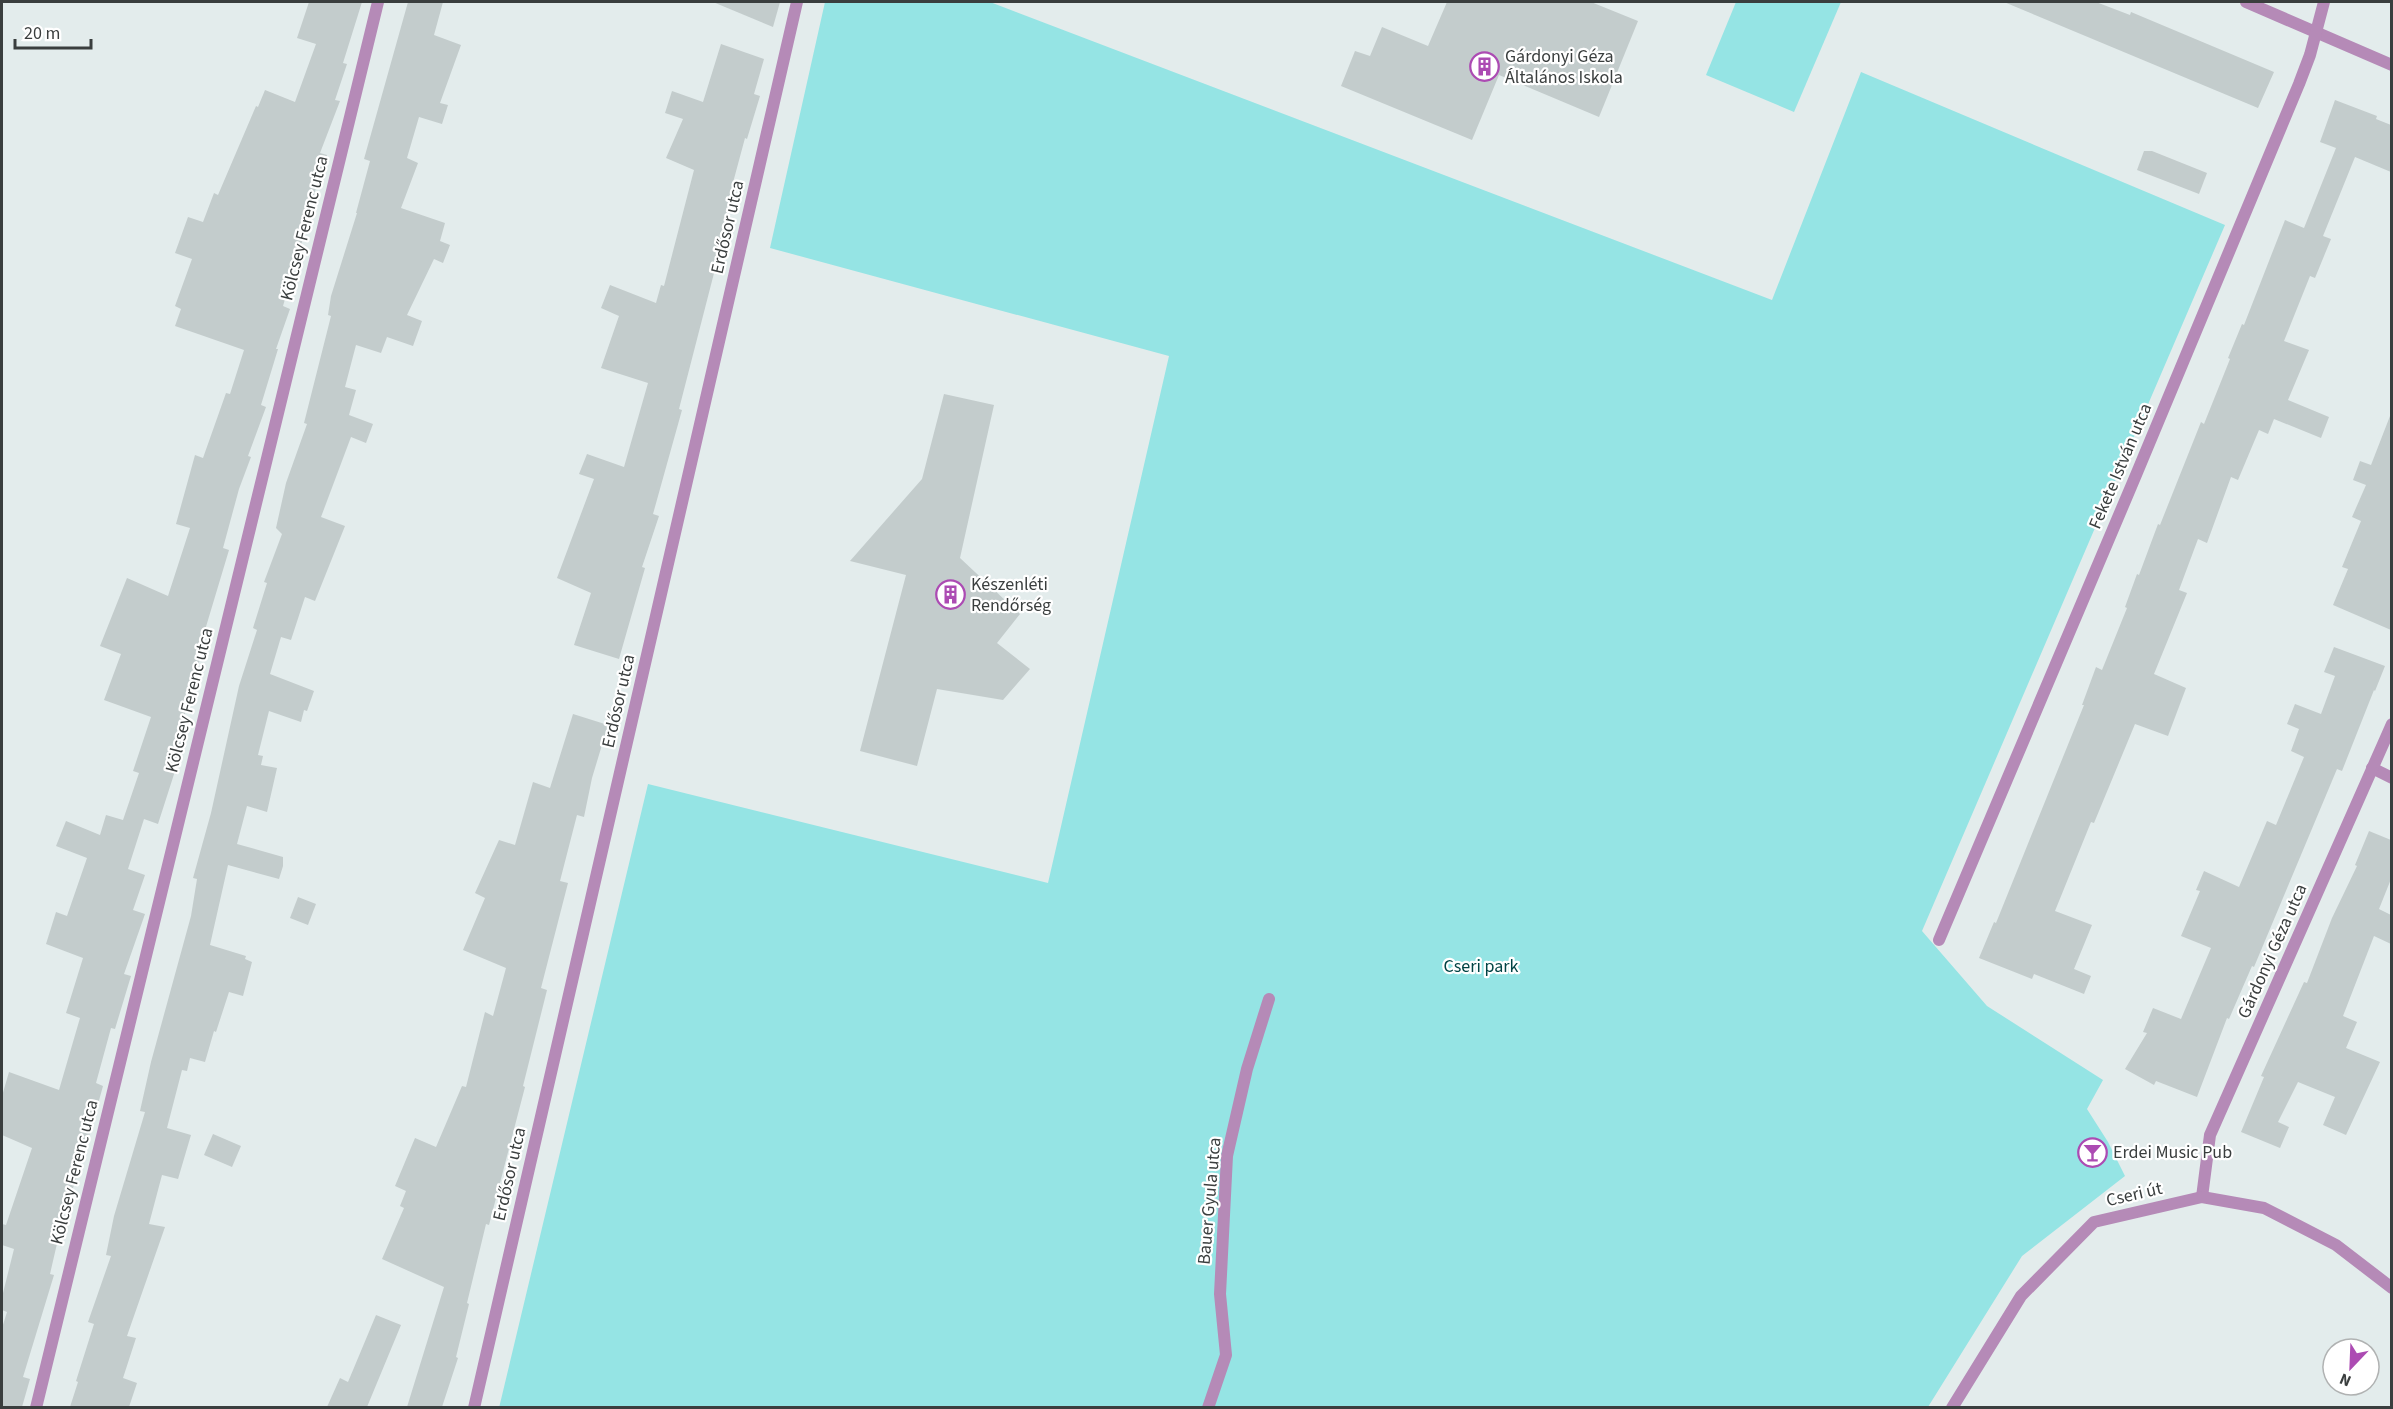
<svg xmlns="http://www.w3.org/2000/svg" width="2393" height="1409" font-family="'Source Sans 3',sans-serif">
  <rect width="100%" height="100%" fill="#e3ecec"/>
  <!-- green -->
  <g fill="#95e4e4">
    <path d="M825,2h165l782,298 89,-228 364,153 -303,706 65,75 116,74 -16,29 21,33 17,34 -103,80 -94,151 -1429,1 149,-624 400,99 121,-527 -399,-108z"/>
    <path d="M1736,2h105l-47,110 -88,-37z"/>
  </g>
  <!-- building -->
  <g fill="#c3cccc">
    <path d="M309,2h53l-19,61 4,1 -12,36 5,1 -20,52 7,2 -15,45 2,1 -31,105 7,3 -14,40h2l-17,56 5,2 -18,49 3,1 -12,32 -16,59 6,2 -27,90 4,2 -13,38 3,1 -19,57 8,2 -27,84 -14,-5 -16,50 17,6 -12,35 12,4 -21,60 7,2 -16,53 -4,-1 -15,55 7,3 -18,65 -23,71 -12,52 4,1 -31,102 7,2 -8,28h-20v-79l5,-16 -5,-2v-13l12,-48 -12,-4v-21l4,1 26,-77 -30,-13v-39l7,-24 50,18 21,-72 -14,-5 17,-55 -37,-14 10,-32 11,4 20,-58 -31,-12 10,-25 34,14 6,-20 17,5 16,-47 -6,-2 18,-54 -47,-17 17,-46 -21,-8 27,-68 41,18 22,-68 -14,-4 19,-69 8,3 23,-65 4,1 14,-44 -69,-24 6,-17 -6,-3 17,-47 -17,-6 13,-36 15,5 11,-29 4,2 38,-89 2,1 7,-17 30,12 21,-58 -19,-6z"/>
    <path d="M408,2h35l-9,33 27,10 -21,58 8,2 -6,19 -23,-7 -12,41 11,5 -17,45 44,15 -5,18 10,4 -7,18 -9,-4 -27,56 15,6 -9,25 -26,-9 -6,16 -25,-8 -11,42 11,3 -7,25 24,9 -7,19 -15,-6 -30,80 24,9 -30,75 -10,-4 -14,43 -10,-3 -11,37 44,17 -7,20 -3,-1 -3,12 -32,-11 -11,44 5,1 -2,9 16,3 -10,44 -20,-6 -10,38 46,13v9l-4,13 -51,-14 -18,80 36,11 -1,3 7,3 -9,34 -14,-4 -13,40 -2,-1 -9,31 -15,-4 -3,13 -5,-1 -15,58 24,7 -13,44 -16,-4 -13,49 16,3 -38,109 9,2 -13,40 14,5 -8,24h-59l8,-25 -2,-1 18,-57 -6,-2 23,-66 -5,-1 8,-39 31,-104 -5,-1 11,-49 40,-146 6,-37 -4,-1 18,-65 28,-127 18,-56 -4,-2 14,-45 -3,-1 18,-48 -6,-6 10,-45 21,-59 -3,-1 27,-107 -3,-1 3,-19 26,-83h-1l14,-52 -6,-2z"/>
    <path d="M713,2h67l-7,25z"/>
    <path d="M1447,2h144l47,19 -39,96 -100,-42 -27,65 -131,-54 14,-35 15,5 12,-29 46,19z"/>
    <path d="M2004,2h92l34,13 1,-3 143,60 -16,36z"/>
    <path d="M721,44l43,15 -10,35 6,2 -13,43 -2,-1 -14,52 2,1 -14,55h2l-42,163 3,1 -29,104 6,2 -17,51 3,1 -26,91 -45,-14 17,-52 -34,-15 37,-99 -15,-5 8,-20 37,13 24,-84 -47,-15 18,-52 -18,-8 9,-23 46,18 5,-18 3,1 30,-116 -28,-12 17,-39 -18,-6 7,-22 31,11z"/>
    <path d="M2335,100l42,16 -1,3 15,6v47l-36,-15 -32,79 8,3 -16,39 -5,-2 -26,65 25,9 -21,50 41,17 -8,21 -47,-19 -6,15 -9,-4 -21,50 -7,-3 -24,66 -9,-4 -19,51 8,3 -33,81 32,14 -18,48 -33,-12 -41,99 -3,-1 -36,89 37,14 -18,44 17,7 -7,18 -50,-20 -2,5 -53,-21 15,-36 2,1 88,-218h-2l14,-38 6,3 25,-62 -2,-1 12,-33 2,1 19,-51 2,1 41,-103 3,2 26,-65 -2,-1 14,-34 2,1 41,-105 19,8 32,-80 -16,-6z"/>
    <path d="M2144,151h8l55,22 -8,21 -62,-24z"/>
    <path d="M944,394l50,11 -34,153 60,56 -23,29 33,26 -27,31 -66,-11 -20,77 -57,-15 46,-176 -56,-14 72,-82z"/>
    <path d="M2390,416l1,1v213l-58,-25 15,-36 -6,-2 19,-46 -9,-4 14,-32 -13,-5 7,-19 11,4z"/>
    <path d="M2334,647l51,19 -10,25 -1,-1 -32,81 -5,-2 -83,198 -2,-1 -23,53 -2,-1 -30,79 -41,-16 -2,4 -29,-16 22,-36 -4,-1 10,-24 28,11 30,-71 -30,-12 19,-45 -4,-1 8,-19 35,16 28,-66 9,4 28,-68 -13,-6 8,-22 -12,-5 8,-20 26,10 14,-38 -11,-4z"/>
    <path d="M573,714l35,11 -16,53 -8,39 -7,-2 -17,66 8,2 -27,105 6,2 -24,96 2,1 -36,138 -3,-1 -19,79 2,1 -13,53 2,1 -16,49h-35l37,-120 -62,-28 22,-51 -4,-2 6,-15 -11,-5 20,-48 21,9 26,-61 4,1 19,-75 8,4 13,-48 -43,-18 22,-52 -10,-5 24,-53 16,5 18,-63 17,6z"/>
    <path d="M2369,831l22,9v39l-12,30 12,6v29l-17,-8 -31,80 14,6 -11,26 34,14 -34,73 -23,-10 12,-28 -37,-15 -20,40 11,5 -9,21 -39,-16 23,-55 -3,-1 43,-94 3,1 25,-65 25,-52 -2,-1z"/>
    <path d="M298,897l18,7 -8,21 -18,-7z"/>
    <path d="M213,1134l28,12 -9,21 -28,-12z"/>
    <path d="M376,1315l25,10 -34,82h-40l13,-29 8,4z"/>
  </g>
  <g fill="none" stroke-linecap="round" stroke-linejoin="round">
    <!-- minor -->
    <g stroke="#b58ab7" stroke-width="12">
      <path d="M2246,2l146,63"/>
      <path d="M2372,768l20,10"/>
      <path d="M1939,940l197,-465 163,-391 11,-29 14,-53"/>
      <path d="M2202,1197l8,-62 182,-411"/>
      <path d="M36,1408l342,-1406"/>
      <path d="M474,1408l323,-1406"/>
      <path d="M1208,1408l18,-53 -6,-61 7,-138 20,-87 22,-70"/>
    </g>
    <!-- tertiary -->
    <path stroke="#b58ab7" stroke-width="12" d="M1952,1408l69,-112 73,-74 108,-25 62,11 72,37 56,43"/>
  </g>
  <!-- icons -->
  <defs>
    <symbol id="building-ring" viewBox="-11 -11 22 22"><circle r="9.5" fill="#fff" stroke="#ac4bb3" stroke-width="1.5"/><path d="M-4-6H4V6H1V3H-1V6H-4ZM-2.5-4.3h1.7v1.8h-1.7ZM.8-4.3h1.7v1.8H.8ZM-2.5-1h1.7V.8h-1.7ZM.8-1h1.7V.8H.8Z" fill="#ac4bb3"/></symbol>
    <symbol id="bar-ring" viewBox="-11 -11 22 22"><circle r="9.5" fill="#fff" stroke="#ac4bb3" stroke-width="1.5"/><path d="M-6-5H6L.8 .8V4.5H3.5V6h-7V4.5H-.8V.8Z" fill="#ac4bb3"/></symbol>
  </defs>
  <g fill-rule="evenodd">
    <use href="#building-ring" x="1468" y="50" width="33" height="33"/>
    <use href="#building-ring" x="934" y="578" width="33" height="33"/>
    <use href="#bar-ring" x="2076" y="1136" width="33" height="33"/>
  </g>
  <g text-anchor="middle" stroke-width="4.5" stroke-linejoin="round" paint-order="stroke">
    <!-- poi labels -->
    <g font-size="18" fill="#3a3e3e" stroke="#fff" text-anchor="start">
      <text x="1505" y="62">Gárdonyi Géza<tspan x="1505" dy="21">Általános Iskola</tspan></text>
      <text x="971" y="590">Készenléti<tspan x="971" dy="21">Rendőrség</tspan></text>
      <text x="2113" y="1158">Erdei Music Pub</text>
    </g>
    <!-- street labels -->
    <g font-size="18" fill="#3a3e3e" stroke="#fff">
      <text transform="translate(727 227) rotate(-77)" y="6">Erdősor utca</text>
      <text transform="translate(304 228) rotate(-76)" y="6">Kölcsey Ferenc utca</text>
      <text transform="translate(2120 466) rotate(-67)" y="6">Fekete István utca</text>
      <text transform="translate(189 700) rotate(-76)" y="6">Kölcsey Ferenc utca</text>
      <text transform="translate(618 701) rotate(-77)" y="6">Erdősor utca</text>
      <text transform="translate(2272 951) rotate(-66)" y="6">Gárdonyi Géza utca</text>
      <text transform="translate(74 1172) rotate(-76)" y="6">Kölcsey Ferenc utca</text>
      <text transform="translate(509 1174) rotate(-77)" y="6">Erdősor utca</text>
      <text transform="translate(2134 1194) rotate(-13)" y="6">Cseri út</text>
      <text transform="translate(1209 1201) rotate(-85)" y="6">Bauer Gyula utca</text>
    </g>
    <!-- park labels -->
    <g font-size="18" fill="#004344" stroke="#fff">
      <text x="1481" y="972">Cseri park</text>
    </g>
  </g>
  <!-- border -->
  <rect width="2393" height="1409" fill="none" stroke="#3a3e3e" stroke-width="6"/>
  <!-- north arrow -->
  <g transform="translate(2351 1367) rotate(203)"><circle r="28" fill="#ffffff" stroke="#b0b2b2" stroke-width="1.5"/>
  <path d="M0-4.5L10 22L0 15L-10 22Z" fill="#ac4bb3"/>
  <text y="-9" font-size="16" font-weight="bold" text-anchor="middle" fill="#3a3e3e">N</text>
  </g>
  <!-- scale -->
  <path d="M15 39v9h76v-9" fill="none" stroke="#3a3e3e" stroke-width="3"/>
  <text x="24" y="39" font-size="18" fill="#3a3e3e" stroke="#ffffff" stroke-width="4.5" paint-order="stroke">20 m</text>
</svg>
